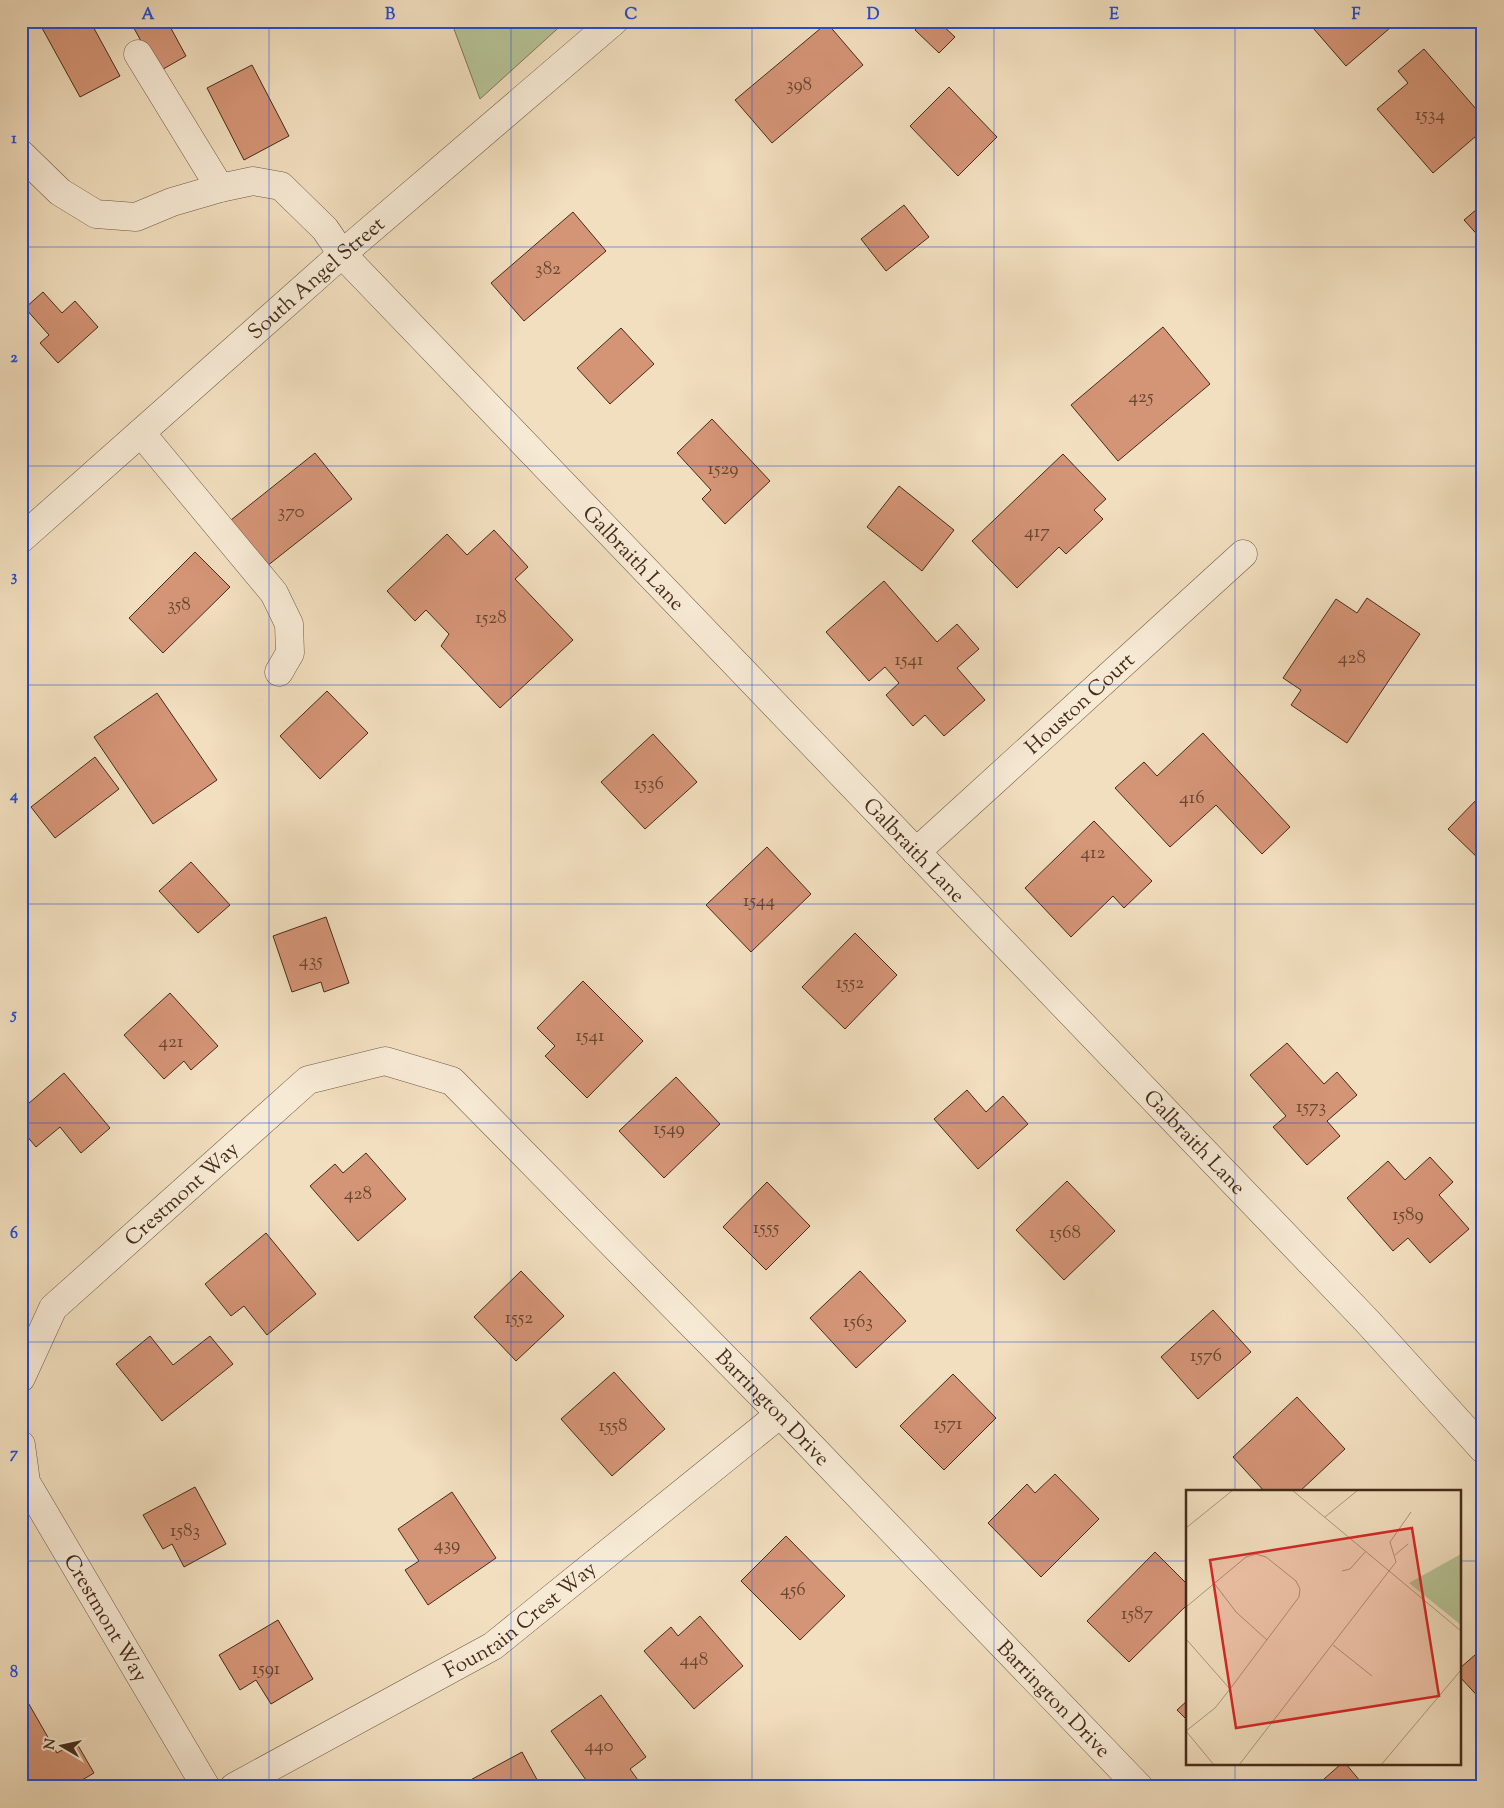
<svg xmlns="http://www.w3.org/2000/svg" width="1504" height="1808" font-family="'Sorts Mill Goudy',serif">
  <rect width="100%" height="100%" fill="#f2dfbf"/>
  <filter id="stains"><feTurbulence type="fractalNoise" baseFrequency=".004" numOctaves="4"/><feColorMatrix values="0 0 0 0 .2 0 0 0 0 .09 0 0 0 0 .02 0 0 0 .5 -.17"/></filter>
  <radialGradient id="worn" r=".72"><stop offset=".6" stop-color="#630" stop-opacity="0"/><stop offset="1" stop-color="#630" stop-opacity=".3"/></radialGradient>
  <!-- green -->
  <path fill="#b6c396" stroke="#7d7858" d="M451,21h115l-86,78z"/>
  <!-- building -->
  <g fill="#d49476" stroke="#442c19">
    <path d="M55,21h35l30,55 -40,21 -38,-69z"/>
    <path d="M130,21h37l19,35 -28,16z"/>
    <path d="M923,21h15l17,16 -16,16 -24,-23z"/>
    <path d="M1307,21h91l-52,45z"/>
    <path d="M827,23l36,42 -91,78 -37,-43z"/>
    <path d="M1424,49l59,68v13l-50,43 -56,-64 31,-26 -10,-12z"/>
    <path d="M252,65l37,71 -45,24 -37,-72z"/>
    <path d="M949,87l48,50 -39,39 -48,-50z"/>
    <path d="M21,203l7,6 -7,8z"/>
    <path d="M1483,204v37l-19,-21z"/>
    <path d="M904,205l25,32 -43,34 -25,-32z"/>
    <path d="M573,212l33,39 -82,70 -33,-38z"/>
    <path d="M43,292l19,21 13,-12 23,26 -40,36 -18,-20 9,-8 -24,-27z"/>
    <path d="M1163,327l47,57 -92,77 -47,-56z"/>
    <path d="M621,328l33,36 -44,40 -33,-36z"/>
    <path d="M712,419l58,62 -45,43 -23,-25 9,-9 -34,-37z"/>
    <path d="M315,453l37,46 -85,67 -36,-46z"/>
    <path d="M1063,454l43,45 -12,11 9,9 -37,35 -7,-7 -42,41 -45,-47z"/>
    <path d="M899,486l55,44 -32,41 -55,-44z"/>
    <path d="M494,530l34,37 -13,12 58,61 -73,68 -59,-62 8,-12 -23,-24 -11,11 -28,-30 60,-57 20,21z"/>
    <path d="M195,552l35,35 -67,66 -34,-35z"/>
    <path d="M884,581l53,61 20,-18 22,25 -22,19 28,32 -41,36 -19,-21 -12,11 -27,-31 13,-12 -14,-16 -16,14 -43,-49z"/>
    <path d="M1367,598l53,36 -73,109 -56,-38 10,-15 -18,-12 53,-79 21,14z"/>
    <path d="M327,691l41,42 -48,46 -40,-43z"/>
    <path d="M157,693l60,87 -64,44 -59,-87z"/>
    <path d="M1203,733l87,94 -28,27 -46,-49 -46,42 -55,-59 29,-26 13,14z"/>
    <path d="M653,734l44,48 -52,47 -44,-47z"/>
    <path d="M95,757l24,32 -64,49 -24,-31z"/>
    <path d="M1483,793v70l-35,-34z"/>
    <path d="M1094,821l58,60 -28,27 -11,-12 -42,41 -46,-49z"/>
    <path d="M767,847l44,47 -60,58 -45,-47z"/>
    <path d="M191,862l39,43 -32,28 -39,-42z"/>
    <path d="M326,917l23,66 -25,9 -3,-10 -29,10 -19,-56z"/>
    <path d="M855,933l42,42 -52,54 -43,-42z"/>
    <path d="M583,981l60,60 -56,57 -42,-42 10,-10 -18,-18z"/>
    <path d="M170,993l48,53 -27,24 -7,-9 -20,18 -40,-44z"/>
    <path d="M1287,1043l37,41 13,-12 20,23 -30,26 13,15 -33,29 -34,-38 13,-11 -36,-41z"/>
    <path d="M64,1073l46,55 -29,25 -21,-26 -24,20 -15,-18v-19z"/>
    <path d="M676,1077l44,47 -56,54 -45,-47z"/>
    <path d="M967,1090l19,22 17,-16 25,28 -50,45 -44,-50z"/>
    <path d="M366,1153l40,46 -48,42 -48,-55 25,-22 8,9z"/>
    <path d="M1430,1157l23,25 -14,13 30,34 -39,34 -22,-25 -15,13 -46,-53 41,-37 17,19z"/>
    <path d="M1067,1181l48,50 -51,49 -48,-50z"/>
    <path d="M767,1182l43,44 -44,44 -43,-43z"/>
    <path d="M266,1233l50,61 -49,41 -23,-29 -13,10 -26,-32z"/>
    <path d="M521,1271l43,45 -48,45 -42,-44z"/>
    <path d="M860,1271l46,50 -50,47 -46,-50z"/>
    <path d="M1213,1310l38,42 -53,47 -37,-42z"/>
    <path d="M150,1336l23,29 37,-29 23,28 -71,57 -46,-57z"/>
    <path d="M614,1372l51,57 -53,47 -51,-57z"/>
    <path d="M953,1374l43,44 -52,52 -44,-44z"/>
    <path d="M1297,1397l48,52 -46,43h-34l-32,-35z"/>
    <path d="M1055,1474l44,45 -58,58 -53,-54 39,-39 8,9z"/>
    <path d="M195,1487l31,57 -42,23 -12,-23 -9,5 -20,-34z"/>
    <path d="M452,1492l44,66 -68,47 -23,-35 14,-9 -21,-32z"/>
    <path d="M786,1536l59,60 -45,44 -59,-59z"/>
    <path d="M1155,1552l33,33v19l-59,58 -42,-41z"/>
    <path d="M700,1616l43,50 -49,43 -50,-58 27,-24 7,9z"/>
    <path d="M278,1620l35,59 -42,25 -15,-24 -16,10 -21,-35z"/>
    <path d="M1483,1648v54l-23,-25v-9z"/>
    <path d="M601,1695l45,62 -16,12 13,18h-52l-40,-56z"/>
    <path d="M26,1699l31,54 19,-11 18,31 -22,13 1,1h-52v-85z"/>
    <path d="M1188,1700v21l-11,-11z"/>
    <path d="M522,1752l19,35h-74l-2,-4z"/>
    <path d="M1341,1764h5l19,23h-50z"/>
    <path d="M977,1781l3,6h-12z"/>
  </g>
  <g fill="none" stroke-linecap="round" stroke-linejoin="round">
    <defs>
      <g id="minor">
        <path d="M138,54l82,134"/>
        <path id="s1" d="M21,154l39,38 36,22 40,3 36,-15 48,-14 33,-7 28,5 44,43 17,25 1025,1067 116,128"/>
        <path d="M141,433l133,160 15,31 1,29 -11,19"/>
        <path id="s2" d="M21,539l321,-285 272,-233"/>
        <path id="s3" d="M916,852l327,-298"/>
        <path id="s4" d="M21,1378l32,-70 255,-228 77,-19 67,20 328,333 359,373"/>
        <path id="s5" d="M21,1445l5,37 180,305"/>
        <path id="s6" d="M234,1787l259,-141 287,-232"/>
      </g>
    </defs>
    <!-- minor casing -->
    <use href="#minor" stroke="#705942" stroke-width="29"/>
    <!-- minor -->
    <use href="#minor" stroke="#f7ead5" stroke-width="28"/>
  </g>
  <!-- grid -->
  <path fill="none" stroke="#1d4ed8" stroke-width="1" stroke-opacity="0.55" d="M269,21v1766M511,21v1766M752,21v1766M994,21v1766M1235,21v1471M21,247h1462M21,466h1462M21,685h1462M21,904h1462M21,1123h1462M21,1342h1462M21,1561h1167M1460,1561h23M1235,1764v23"/>
  <g text-anchor="middle" stroke-width="5" stroke-linejoin="round" paint-order="stroke">
    <!-- number labels -->
    <g font-size="19" fill="#684630">
      <text x="799" y="90">398</text>
      <text x="1430" y="120">1534</text>
      <text x="548" y="274">382</text>
      <text x="1141" y="402">425</text>
      <text x="723" y="474">1529</text>
      <text x="291" y="517">370</text>
      <text x="1037" y="537">417</text>
      <text x="179" y="610">358</text>
      <text x="491" y="623">1528</text>
      <text x="1352" y="663">428</text>
      <text x="909" y="665">1541</text>
      <text x="649" y="789">1536</text>
      <text x="1192" y="803">416</text>
      <text x="1093" y="858">412</text>
      <text x="759" y="906">1544</text>
      <text x="311" y="966">435</text>
      <text x="850" y="988">1552</text>
      <text x="590" y="1041">1541</text>
      <text x="171" y="1047">421</text>
      <text x="1311" y="1112">1573</text>
      <text x="669" y="1134">1549</text>
      <text x="358" y="1199">428</text>
      <text x="1408" y="1220">1589</text>
      <text x="766" y="1233">1555</text>
      <text x="1065" y="1238">1568</text>
      <text x="519" y="1323">1552</text>
      <text x="858" y="1327">1563</text>
      <text x="1206" y="1361">1576</text>
      <text x="948" y="1429">1571</text>
      <text x="613" y="1431">1558</text>
      <text x="185" y="1536">1583</text>
      <text x="447" y="1550">439</text>
      <text x="793" y="1595">456</text>
      <text x="1137" y="1619">1587</text>
      <text x="694" y="1665">448</text>
      <text x="266" y="1674">1591</text>
      <text x="599" y="1751">440</text>
    </g>
    <!-- street labels -->
    <g font-size="21" fill="#442c19" stroke="#f7ead5">
      <text dy="7" stroke="none"><textPath href="#s2" startOffset="394">South Angel Street</textPath></text>
      <text dy="7" stroke="none"><textPath href="#s1" startOffset="801">Galbraith Lane</textPath></text>
      <text dy="7" stroke="none"><textPath href="#s3" startOffset="221">Houston Court</textPath></text>
      <text dy="7" stroke="none"><textPath href="#s1" startOffset="1206">Galbraith Lane</textPath></text>
      <text dy="7" stroke="none"><textPath href="#s1" startOffset="1611">Galbraith Lane</textPath></text>
      <text dy="7" stroke="none"><textPath href="#s4" startOffset="249">Crestmont Way</textPath></text>
      <text dy="7" stroke="none"><textPath href="#s4" startOffset="1026">Barrington Drive</textPath></text>
      <text dy="7" stroke="none"><textPath href="#s5" startOffset="195">Crestmont Way</textPath></text>
      <text dy="7" stroke="none"><textPath href="#s6" startOffset="332">Fountain Crest Way</textPath></text>
      <text dy="7" stroke="none"><textPath href="#s4" startOffset="1431">Barrington Drive</textPath></text>
    </g>
  </g>
  <!-- overview -->
  <g transform="translate(1186 1490)">
    <rect width="275" height="275" fill="#f2dfbf"/>
    <path d="M275,64v71l-52,-42z" fill="#b6c396"/>
    <path fill="none" stroke="#ac977d" stroke-width="1" d="M106,0l169,141M139,27l33,-27M0,38l47,-38M209,65l13,-11M156,81l8,-2 16,-18M28,93l22,29 31,28M0,117l60,-50 10,-3 10,3 30,24 4,8 -1,8 -69,92 -15,19 -29,23M0,149l44,50M147,155l39,31M0,241l28,34M53,275l157,-203 -6,-20 21,-30M195,275l80,-95"/>
    <path fill="#d62828" fill-opacity="0.15" stroke="#d62828" stroke-width="2.5" d="M226,38l27,168 -203,32 -26,-168z"/>
    <rect width="275" height="275" fill="none" stroke="#442c19" stroke-width="2.5"/>
  </g>
  <!-- margin -->
  <rect width="1504" height="1808" fill="none" stroke="#f2dfbf" stroke-width="55"/>
  <!-- north arrow -->
  <g transform="translate(62 1746) rotate(279)" stroke="#f7ead5" stroke-width="4" paint-order="stroke">
  <path d="M0-4L9 19L0 12L-9 19Z" fill="#442c19"/>
  <text y="-8" font-size="14" font-weight="bold" text-anchor="middle" fill="#442c19">N</text>
  </g>
  <rect x="28" y="28" width="1448" height="1752" fill="none" stroke="#1d4ed8" stroke-width="2"/>
  <g font-size="16" text-anchor="middle" font-weight="bold" fill="#1d4ed8">
    <text x="148" y="19">A</text>
    <text x="390" y="19">B</text>
    <text x="631" y="19">C</text>
    <text x="873" y="19">D</text>
    <text x="1114" y="19">E</text>
    <text x="1356" y="19">F</text>
    <text x="14" y="143">1</text>
    <text x="14" y="362">2</text>
    <text x="14" y="581">3</text>
    <text x="14" y="800">4</text>
    <text x="14" y="1019">5</text>
    <text x="14" y="1238">6</text>
    <text x="14" y="1458">7</text>
    <text x="14" y="1677">8</text>
  </g>
  <rect width="100%" height="100%" filter="url(#stains)"/>
  <rect width="100%" height="100%" fill="url(#worn)"/>
</svg>
